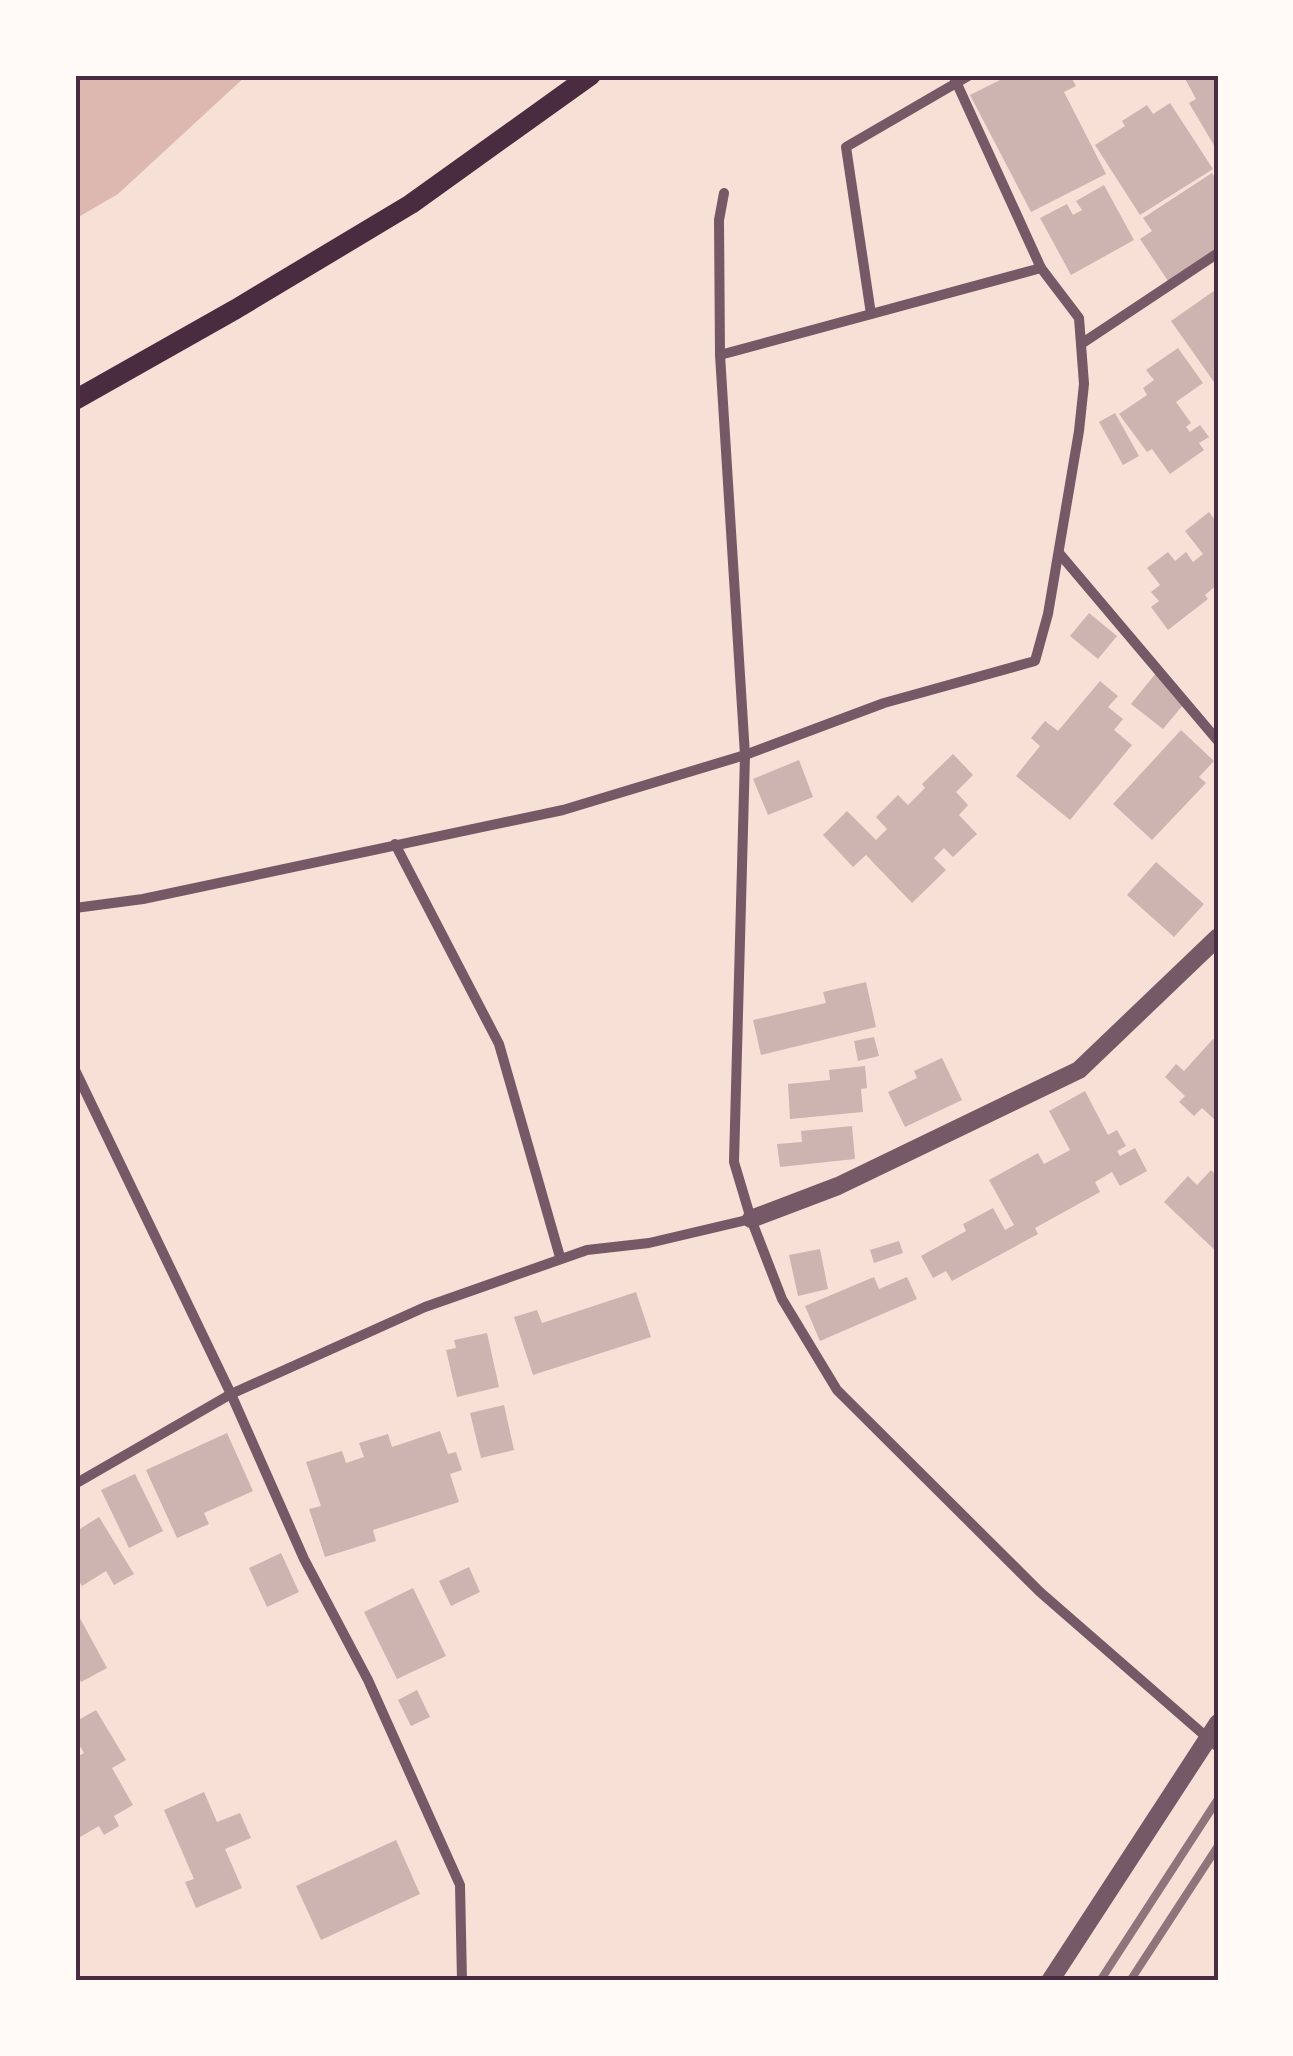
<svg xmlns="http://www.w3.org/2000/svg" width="1293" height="2056" font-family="'Crimson Pro',serif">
  <rect width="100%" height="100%" fill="#f7e1d7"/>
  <!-- water -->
  <path fill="#dcb8b0" d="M75,75h172l-129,119 -43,25z"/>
  <!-- building -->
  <g fill="#ccb4b1">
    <path d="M1010,75h60l6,11 -12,6 42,82 -75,38 -61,-117z"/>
    <path d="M1183,75h35v70l-3,2 -26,-44 7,-4z"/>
    <path d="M1170,103l43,66 -73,46 -45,-70 30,-19 -3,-5 25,-16 6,9z"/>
    <path d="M1212,173l6,9v66l-50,33 -28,-42 12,-8 -9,-13z"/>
    <path d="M1104,185l30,55 -63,35 -31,-57 27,-14 6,11 9,-5 -6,-9z"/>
    <path d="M1218,288v92l-4,2 -43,-61z"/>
    <path d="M1178,348l25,35 -27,19 15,21 -5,4 4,5 10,-7 9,12 -10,6 5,7 -34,24 -18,-25 -5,3 -28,-38 28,-19 -4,-7 11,-8 -8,-10z"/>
    <path d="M1115,413l24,43 -16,9 -24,-43z"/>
    <path d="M1209,512l9,12v60l-13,11 3,4 -40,31 -17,-23 8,-6 -8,-9 9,-7 -13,-17 21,-16 7,9 11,-9 7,10 10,-8 -18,-23z"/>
    <path d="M1089,613l28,23 -19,23 -28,-23z"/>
    <path d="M1156,673l32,26 -25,30 -32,-25z"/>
    <path d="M1100,681l18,15 -10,11 15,12 -9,11 18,15 -62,75 -54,-44 24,-30 -9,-8 14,-17 13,10z"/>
    <path d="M1181,730l33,31 -15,16 7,6 -54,57 -39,-36z"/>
    <path d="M953,754l20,21 -17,17 12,13 -9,10 18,19 -24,23 -9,-9 -10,10 12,12 -34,33 -46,-48 -13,12 -30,-32 24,-24 29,29 11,-11 -11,-12 22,-22 10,10 17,-17 -3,-4z"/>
    <path d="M799,760l14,37 -45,18 -15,-36z"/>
    <path d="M1156,862l48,42 -30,33 -47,-42z"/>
    <path d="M866,982l10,45 -115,28 -8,-35 73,-17 -3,-11z"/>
    <path d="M874,1037l5,19 -21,5 -4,-20z"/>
    <path d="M1213,1039l5,4v74l-3,3 -13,-12 -8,8 -15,-14 6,-6 -20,-19 11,-13 8,7z"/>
    <path d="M942,1058l20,42 -57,27 -17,-35 29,-14 -3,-7z"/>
    <path d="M865,1066l2,22 -6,1 2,23 -73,7 -2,-35 42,-4 -1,-10z"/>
    <path d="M1085,1091l23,44 9,-5 9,16 -9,5 3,5 15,-8 12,23 -27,15 -8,-14 -17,10 5,10 -65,36 3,6 -86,47 -6,-10 -13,7 -12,-22 45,-25 -3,-7 30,-16 12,22 9,-5 -25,-45 49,-27 6,11 26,-14 -21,-39z"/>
    <path d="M852,1126l3,33 -75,8 -3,-23 25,-2 -1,-11z"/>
    <path d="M1211,1170l7,7v76l-54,-51 24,-26 9,9z"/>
    <path d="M899,1241l4,12 -29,10 -4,-13z"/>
    <path d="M820,1249l8,40 -30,7 -9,-41z"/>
    <path d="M874,1277l5,12 28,-12 10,22 -97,42 -15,-35z"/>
    <path d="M636,1292l15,45 -118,38 -19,-58 23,-7 5,13z"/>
    <path d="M487,1333l12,54 -42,10 -11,-47 10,-2 -2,-8z"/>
    <path d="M504,1405l10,45 -33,8 -11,-45z"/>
    <path d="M440,1431l8,23 8,-2 6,18 -12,4 9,28 -86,28 3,11 -51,16 -16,-48 12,-3 -15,-44 36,-11 4,12 18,-6 -5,-14 29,-9 4,13z"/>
    <path d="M227,1433l26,58 -49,22 5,11 -32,14 -31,-68z"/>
    <path d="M135,1474l28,57 -34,17 -28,-58z"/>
    <path d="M99,1517l35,57 -20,11 -8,-14 -24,15 -7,-12v-42z"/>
    <path d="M281,1553l18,39 -32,15 -18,-39z"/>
    <path d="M469,1567l11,25 -29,14 -12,-25z"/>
    <path d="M413,1588l33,68 -49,23 -33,-67z"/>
    <path d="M75,1609l32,59 -26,14 -6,-11z"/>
    <path d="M417,1690l13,27 -19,9 -13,-26z"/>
    <path d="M96,1710l30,50 -14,8 21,37 -19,11 5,10 -15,9 -5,-9 -24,14v-82l9,-5 -9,-15v-16z"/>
    <path d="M204,1792l13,30 23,-9 11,25 -26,11 17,39 -46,20 -11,-26 9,-3 -30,-69z"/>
    <path d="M396,1840l24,54 -99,46 -25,-54z"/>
  </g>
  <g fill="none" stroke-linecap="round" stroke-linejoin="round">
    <!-- minor -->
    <g stroke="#755966" stroke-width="10">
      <path d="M724,193l-5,27 1,135 25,400 -11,407 17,57 31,80 55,91 203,202 178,155"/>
      <path d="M871,314l-25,-167 124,-72"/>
      <path d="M1081,344l137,-91"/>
      <path d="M720,355l321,-87"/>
      <path d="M1059,553l159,188"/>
      <path d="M395,844l104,200 61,213"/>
      <path d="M75,908l68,-9 420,-89 182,-55 139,-52 151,-42 13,-47 31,-183 5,-47 -5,-66 -38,-50 -88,-193"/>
      <path d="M75,1070l156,324 73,165 64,121 92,205 2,96"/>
      <path d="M75,1484l156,-90 194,-87 162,-57 62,-7 102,-24"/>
    </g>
    <!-- tertiary -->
    <g stroke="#755966" stroke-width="18">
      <path d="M751,1219l87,-33 241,-116 139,-133"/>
      <path d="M1050,1981l168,-258"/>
    </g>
    <!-- secondary -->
    <path stroke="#4a2c40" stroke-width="20" d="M75,400l161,-91 175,-105 180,-129"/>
    <!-- rail -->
    <g stroke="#8f747c" stroke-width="8">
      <path d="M1100,1981l118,-182"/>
      <path d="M1130,1981l88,-135"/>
    </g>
  </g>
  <!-- border -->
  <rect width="1293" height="2056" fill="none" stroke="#fffaf5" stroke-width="155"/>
  <rect x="78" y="78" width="1138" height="1900" fill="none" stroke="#4a2c40" stroke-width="4"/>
</svg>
